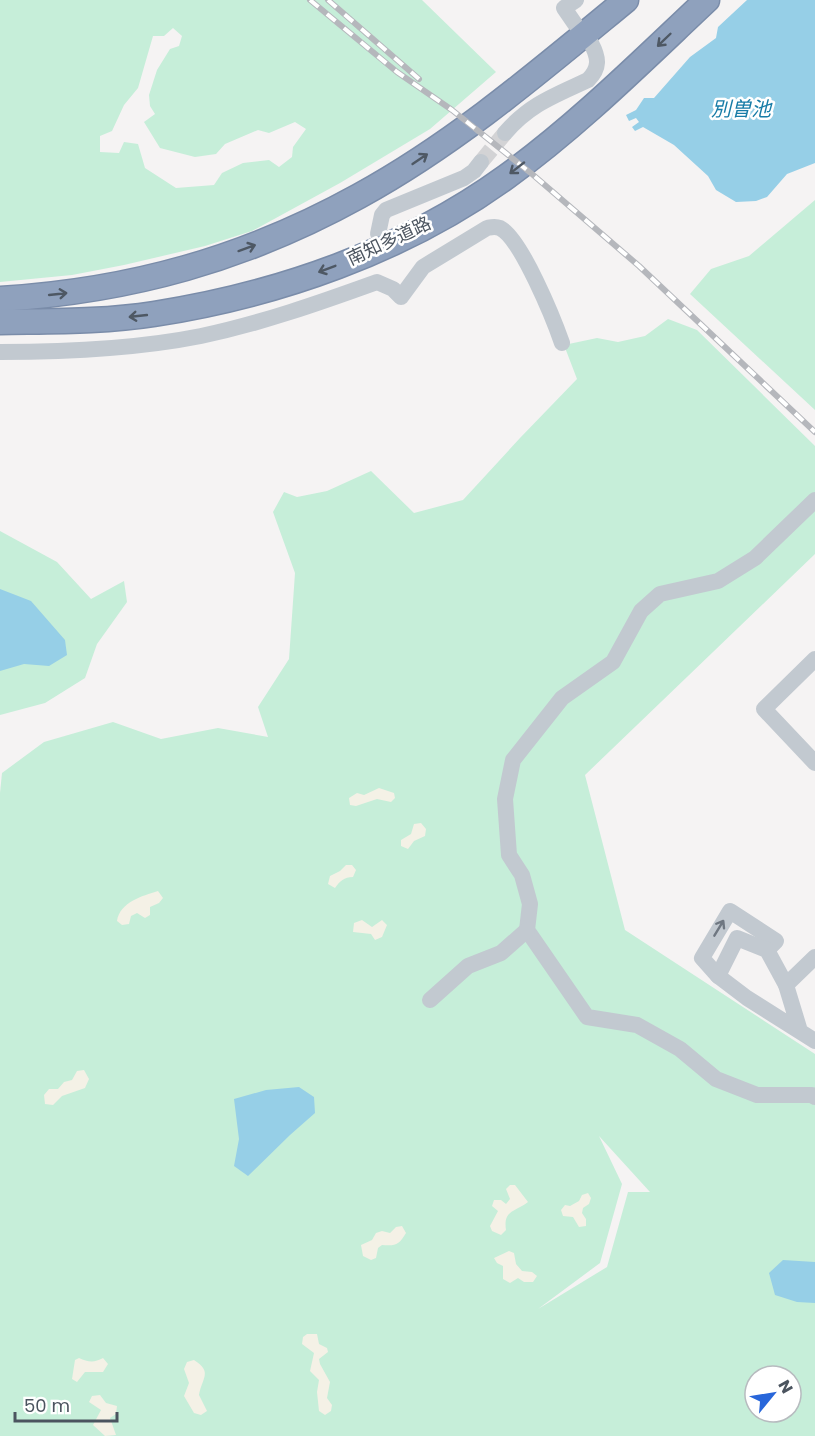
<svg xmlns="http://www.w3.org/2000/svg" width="815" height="1436" font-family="Poppins,'Noto Sans JP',sans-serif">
  <rect width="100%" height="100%" fill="#f5f3f3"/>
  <!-- green -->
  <g fill="#c6eed9" fill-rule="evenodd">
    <path d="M0,0h422l74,72 -66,57 -90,54 -88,48 -47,15 -81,19 -52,10 -72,7zM173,28l9,8 -3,10 -9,3 -13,21 -8,25 1,11 5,8 -11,8 16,26 35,9 21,-3 9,-10 33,-14 11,3 26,-11 11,7 -13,18 -1,10 -13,10 -10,-7 -26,3 -21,10 -8,12 -38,3 -31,-20 -7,-24 -14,-2 -5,11 -19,-1v-16l12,-5 12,-26 14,-17 15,-52h11z"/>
    <path d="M815,200v210l-125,-116 21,-25 38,-13z"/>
    <path d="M668,319l29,11 118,116v108l-230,221 40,155 190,124v382h-815v-643l2,-20 42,-31 69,-20 48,17 57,-11 50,9 -10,-30 31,-48 6,-86 -22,-61 11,-20 13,5 30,-6 44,-20 43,42 49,-13 57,-62 57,-59 -13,-34 33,-7 21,4 27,-6zM599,1136l51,56h-22l-21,75 -69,42 62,-46 22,-79zM755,1376h36v36h-36z"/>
    <path d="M0,531l57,31 34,37 33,-18 3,21 -30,42 -12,34 -40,25 -45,12z"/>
  </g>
  <!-- sand -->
  <g fill="#f4f1e6">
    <path d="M379,788l15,5 1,5 -4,4 -14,-3 -21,7 -6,-1 -1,-7 8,-5 7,2z"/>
    <path d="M421,823l5,6 -1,7 -11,5 -6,8 -7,-3v-6l10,-6 3,-10z"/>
    <path d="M346,865h6l4,5 -3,7c-9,0 -13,4 -18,11l-7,-4 2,-8 10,-5z"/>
    <path d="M158,891l5,7 -4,5 -9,4v8l-5,3 -8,-5 -6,3 -2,8 -7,1 -5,-4c3,-19 25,-25 41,-30z"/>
    <path d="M362,920l10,7 10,-7 5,5 -5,12 -7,3 -4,-6 -18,-2 1,-9z"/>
    <path d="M84,1070l5,9 -4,9 -23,8 -9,9 -8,-1 -1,-9 5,-6h9l6,-7 8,-2 5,-9z"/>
    <path d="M510,1185h5l13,17c-13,10 -25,8 -22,28l-5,5 -9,-4 -2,-5 8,-15 -6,-5 2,-6h7l5,4 4,-5 -4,-10z"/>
    <path d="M588,1193l3,5 -2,6 -6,4 -1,5 4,6v7l-7,1 -6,-10 -10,-1 -2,-6 4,-5 5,1 9,-5 3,-6z"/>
    <path d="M402,1226l4,7c-7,12 -10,13 -24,12l-4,3 -2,10 -5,2 -8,-4 -2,-11 11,-5 4,-7 6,-2 8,2 6,-6z"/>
    <path d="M509,1251l5,2 2,11 6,7 10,1 5,4 -4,6h-9l-6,-4 -8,5 -7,-4v-13l-6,-3 -3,-5z"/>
    <path d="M307,1334h10l2,10 8,4 1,4 -9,7 1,5 10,18 -3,16 5,7 -1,6 -6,4 -6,-4 -2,-19 2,-12 -9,-9 4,-18 -12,-9 1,-7z"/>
    <path d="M79,1358c9,4 15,5 24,0l5,6 -5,8h-18l-8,10 -5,-3 3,-19z"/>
    <path d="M194,1360c19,12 8,18 5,35l8,16 -6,4 -7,-2 -10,-17 5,-13 -5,-14 3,-7z"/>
    <path d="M100,1395l6,8 11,3 -1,8 -6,4 6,17 -11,1 -12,-11 8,-15 -12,-8 3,-6z"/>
  </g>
  <!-- water -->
  <g fill="#96cfe7">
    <path d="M747,0h68v163l-28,11 -20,23 -11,4 -20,1 -20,-12 -8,-14 -34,-31 -31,-18 -8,4 -3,-4 7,-5 -3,-4 -7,3 -3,-6 10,-5 8,-12h10l36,-41 26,-19 2,-11z"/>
    <path d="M0,589l31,12 34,39 2,15 -18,11 -25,-2 -24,7z"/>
    <path d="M299,1087l15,10 1,16 -25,22 -42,41 -14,-10 5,-27 -5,-40 32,-9z"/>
    <path d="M783,1260l32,2v41l-18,-1 -22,-7 -6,-22z"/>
  </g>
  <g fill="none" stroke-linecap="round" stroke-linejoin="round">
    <!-- minor-tunnel -->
    <path stroke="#d3d3d5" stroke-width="16" stroke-dasharray="16 8" stroke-linecap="butt" d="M481,162l24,-29"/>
    <defs>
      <g id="highway">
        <path d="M0,299c130,-8 245,-40 359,-103 97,-53 182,-126 267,-196"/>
        <path d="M0,322c51,-1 103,0 154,-8 123,-19 250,-63 352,-137 72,-52 136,-116 201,-177"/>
      </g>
    </defs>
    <!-- highway casing -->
    <use href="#highway" stroke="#7a8ca9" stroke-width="27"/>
    <!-- minor -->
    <g stroke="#c2c9d0" stroke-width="16">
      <path d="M575,24l-11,-16 12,-8"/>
      <path d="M505,133c25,-29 49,-37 83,-53 12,-12 11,-22 3,-37"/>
      <path d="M378,234l4,-19 4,-5 78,-32 10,-7 7,-9"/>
      <path d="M0,352c67,0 136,-3 201,-16 61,-13 118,-33 176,-54l16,7 8,8 22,-30 64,-39c5,-1 8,-2 13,0 21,10 54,92 62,115"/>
      <path d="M815,500l-60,58 -37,23 -58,13 -19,17 -28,51 -51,36 -49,62 -8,39 4,56 13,20 8,29 -3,26 60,87 50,8 43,24 36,30 41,16h55l3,2"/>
      <path d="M815,659l-51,50 51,54"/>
      <path d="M718,976l-16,-18 28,-47 46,30 -9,9"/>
      <path d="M786,985l29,-28"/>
      <path d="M430,1000l38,-34 33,-13 26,-23"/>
      <path d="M800,1031l-14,-46 -19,-35 -30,-12 -19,38 29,22 68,43"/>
    </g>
    <!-- highway -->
    <use href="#highway" stroke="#8fa1bd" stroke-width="24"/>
    <defs>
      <g id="rail">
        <path d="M310,0l87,72 55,38 80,64 107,92 176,166"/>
        <path d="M328,0l91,79"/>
      </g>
    </defs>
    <!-- rail casing -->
    <use href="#rail" stroke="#b5b7bc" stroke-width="6"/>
    <!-- rail -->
    <use href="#rail" stroke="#fff" stroke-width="4" stroke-dasharray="11" stroke-linecap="butt"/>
  </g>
  <!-- one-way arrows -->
  <defs><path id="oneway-shaft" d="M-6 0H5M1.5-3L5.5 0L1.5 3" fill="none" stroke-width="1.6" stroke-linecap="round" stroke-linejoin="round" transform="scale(1.5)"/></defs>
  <g stroke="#4e5864">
    <use href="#oneway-shaft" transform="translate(664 40) rotate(136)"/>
    <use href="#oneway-shaft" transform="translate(420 159) rotate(-34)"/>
    <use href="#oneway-shaft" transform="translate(517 168) rotate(142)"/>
    <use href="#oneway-shaft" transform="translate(247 248) rotate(-20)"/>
    <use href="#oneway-shaft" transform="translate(327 269) rotate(159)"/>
    <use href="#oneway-shaft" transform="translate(58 294) rotate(-6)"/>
    <use href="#oneway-shaft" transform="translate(138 316) rotate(174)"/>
  </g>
  <use stroke="#6f7781" href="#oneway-shaft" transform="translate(719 928) rotate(-59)"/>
  <g text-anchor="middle" stroke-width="5" stroke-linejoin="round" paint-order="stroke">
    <!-- street labels -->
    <g font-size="18" fill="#4b545f" stroke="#fff">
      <text transform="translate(389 241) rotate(-25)" y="6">南知多道路</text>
    </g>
    <!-- water labels -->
    <g font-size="20" font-style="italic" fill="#177ca7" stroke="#fff">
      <text x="741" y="116">別曽池</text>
    </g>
  </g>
  <!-- north arrow -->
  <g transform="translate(773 1394) rotate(60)"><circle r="28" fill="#ffffff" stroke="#b7bbbf" stroke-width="1.5"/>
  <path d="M0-4.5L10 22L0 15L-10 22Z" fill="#2866da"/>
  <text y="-9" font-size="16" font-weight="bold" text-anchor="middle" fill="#4b545f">N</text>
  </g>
  <!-- scale -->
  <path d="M15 1412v9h102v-9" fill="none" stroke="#4b545f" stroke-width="3"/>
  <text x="24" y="1412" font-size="18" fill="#4b545f" stroke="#ffffff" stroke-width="4.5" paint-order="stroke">50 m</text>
</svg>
